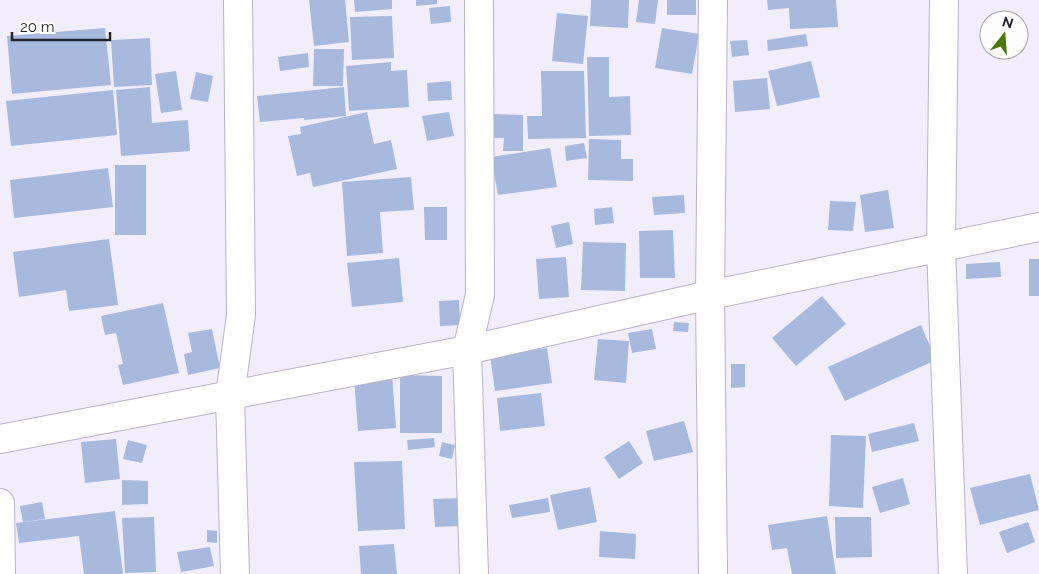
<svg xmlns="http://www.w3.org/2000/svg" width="1039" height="574" font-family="Raleway,sans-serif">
  <rect width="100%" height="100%" fill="#f1edfb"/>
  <!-- building -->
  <g fill="#a7bade">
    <path d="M309,0h36l4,42 -35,4z"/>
    <path d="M354,0h38v9l-37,3z"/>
    <path d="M416,0h21v4l-21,2z"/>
    <path d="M591,0h38l-1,28 -38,-2z"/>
    <path d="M639,0h19l-3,24 -19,-2z"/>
    <rect x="667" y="0" width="29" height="15"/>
    <path d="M767,0h69l2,27 -48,2 -1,-21 -21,2z"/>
    <path d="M450,6l1,16 -20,2 -2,-16z"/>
    <path d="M557,13l31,3 -5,48 -31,-3z"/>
    <path d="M392,16l2,42 -42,2 -2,-43z"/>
    <path d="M105,28l6,57 -99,9 -5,-58z"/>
    <path d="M662,28l37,6 -7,40 -37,-6z"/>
    <path d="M806,34l2,12 -40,5 -1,-11z"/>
    <path d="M150,38l2,47 -38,2 -3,-47z"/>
    <path d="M747,40l2,15 -17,2 -2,-16z"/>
    <path d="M314,49h30l-1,37h-30z"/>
    <path d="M308,53l1,14 -29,4 -2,-14z"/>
    <path d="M587,57h22v40l21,-1 1,39 -42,1z"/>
    <path d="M811,61l9,36 -43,9 -9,-35z"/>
    <path d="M391,62v9l16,-1 2,37 -60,4 -3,-45z"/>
    <path d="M176,71l6,39 -21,3 -6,-39z"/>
    <path d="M541,71h43l2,67 -58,1 -1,-23h15z"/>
    <path d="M196,72l17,4 -5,26 -18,-3z"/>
    <path d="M767,78l3,31 -35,3 -2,-31z"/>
    <path d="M451,81l1,19 -24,1 -1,-18z"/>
    <path d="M150,87l2,36 36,-3 2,31 -69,5 -5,-66z"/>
    <path d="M344,87l2,29 -42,4v-2l-44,4 -3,-26z"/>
    <path d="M113,90l4,45 -106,11 -5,-45z"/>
    <path d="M367,112l7,32 17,-4 6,29 -84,18 -3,-14 -13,3 -9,-40 13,-2 -1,-7z"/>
    <path d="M449,112l5,24 -27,5 -5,-25z"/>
    <path d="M489,114l34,1v36h-20l1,-13h-16z"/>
    <path d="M589,139l32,1v19h12v22l-45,-1z"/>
    <path d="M584,143l3,15 -21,3 -1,-15z"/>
    <path d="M550,148l7,39 -59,8 -7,-38z"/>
    <rect x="115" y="165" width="31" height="70"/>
    <path d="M108,168l5,39 -99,11 -4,-38z"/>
    <path d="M411,177l3,33 -34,2 3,41 -36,3 -5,-74z"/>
    <path d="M888,190l6,38 -29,4 -5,-37z"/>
    <path d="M684,195l1,18 -31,2 -2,-18z"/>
    <path d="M830,201l26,1 -3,29 -25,-1z"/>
    <path d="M424,207h23v33h-22z"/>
    <path d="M612,207l2,16 -19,2 -1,-16z"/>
    <path d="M569,222l4,22 -17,4 -5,-22z"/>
    <path d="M673,230l2,48h-35l-1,-47z"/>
    <path d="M109,239l9,66 -49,6 -3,-21 -47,7 -6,-45z"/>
    <path d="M583,242l43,1 -1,48 -44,-1z"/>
    <path d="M566,257l3,40 -30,2 -3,-40z"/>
    <path d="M399,258l4,44 -51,5 -5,-44z"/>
    <rect x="1029" y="259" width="10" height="37"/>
    <path d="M1000,262l1,15 -35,2v-15z"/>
    <path d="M822,296l24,28 -50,42 -24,-28z"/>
    <path d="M459,300l1,25 -20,1 -1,-25z"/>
    <path d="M163,303l16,70 -56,12 -5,-20 5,-1 -7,-31 -11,2 -4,-19z"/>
    <path d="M674,322l15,1 -1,9 -15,-1z"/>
    <path d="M921,325l15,35 -91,41 -17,-34z"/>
    <path d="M212,329l8,39 -32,7 -4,-21 8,-2 -4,-19z"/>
    <path d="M652,329l4,20 -24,4 -4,-20z"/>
    <path d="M598,339l31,2 -3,42 -32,-3z"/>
    <path d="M547,348l5,35 -57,8 -5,-35z"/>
    <path d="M731,364h14v23l-14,1z"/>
    <path d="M392,375l4,53 -38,3 -4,-53z"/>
    <path d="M400,375l42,1v57h-42z"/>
    <path d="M541,393l4,33 -45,5 -3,-33z"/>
    <path d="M684,421l9,31 -39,9 -8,-30z"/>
    <path d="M914,423l5,18 -47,11 -4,-18z"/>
    <path d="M831,435l35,1 -3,72 -34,-2z"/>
    <path d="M434,438l1,9 -27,3 -1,-10z"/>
    <path d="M116,439l4,40 -35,4 -4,-41z"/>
    <path d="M128,440l19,5 -5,18 -19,-4z"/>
    <path d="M629,441l14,22 -24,16 -15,-22z"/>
    <path d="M442,442l13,3 -3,14 -13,-3z"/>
    <path d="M402,461l3,68 -47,2 -4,-69z"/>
    <path d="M1030,474l9,36 -59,15 -10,-37z"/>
    <path d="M903,478l7,26 -30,9 -8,-26z"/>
    <path d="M122,480l26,1v23l-26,1z"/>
    <path d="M590,487l7,35 -39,8 -8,-35z"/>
    <path d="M462,498l1,28 -28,1 -2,-28z"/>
    <path d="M548,498l2,14 -38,6 -3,-13z"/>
    <path d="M42,502l3,17 -22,3 -3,-16z"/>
    <path d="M115,511l8,63h-39l-5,-38 -60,7 -3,-20z"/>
    <path d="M827,516l9,58h-44l-5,-26 -15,2 -4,-25z"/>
    <path d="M154,517l2,55 -31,1 -3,-55z"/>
    <path d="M835,517h36l1,40 -36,1z"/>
    <path d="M1028,522l7,20 -28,11 -8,-21z"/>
    <path d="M207,530l10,1v12l-10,-1z"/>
    <path d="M600,531l36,3 -1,25 -36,-2z"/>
    <path d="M394,544l3,30h-36l-2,-28z"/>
    <path d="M210,547l4,19 -33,6 -4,-20z"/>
  </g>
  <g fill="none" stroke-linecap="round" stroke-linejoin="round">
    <defs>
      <g id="minor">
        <path d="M944,0l-3,247 12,327"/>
        <path d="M0,439l467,-89 243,-55 329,-68"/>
        <path d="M0,503l1,71"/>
        <path d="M235,574l-5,-178 11,-81 -3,-315"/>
        <path d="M474,574l-7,-224 13,-55 -1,-295"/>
        <path d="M713,574l-3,-279 3,-295"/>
      </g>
    </defs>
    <!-- minor casing -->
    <use href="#minor" stroke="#b9b3c9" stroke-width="30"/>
    <!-- minor -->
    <use href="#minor" stroke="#fff" stroke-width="28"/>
  </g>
  <!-- north arrow -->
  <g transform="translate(1004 35) rotate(17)"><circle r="24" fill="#fdfdfd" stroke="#a6a5a9"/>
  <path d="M0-4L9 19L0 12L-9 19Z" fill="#487901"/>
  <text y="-8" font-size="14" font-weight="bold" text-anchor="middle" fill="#24222a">N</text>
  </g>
  <!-- scale -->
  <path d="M12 32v8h98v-8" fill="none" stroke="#24222a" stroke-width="2.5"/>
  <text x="20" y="32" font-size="15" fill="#24222a" stroke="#fdfdfd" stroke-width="4" paint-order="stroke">20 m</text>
</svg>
